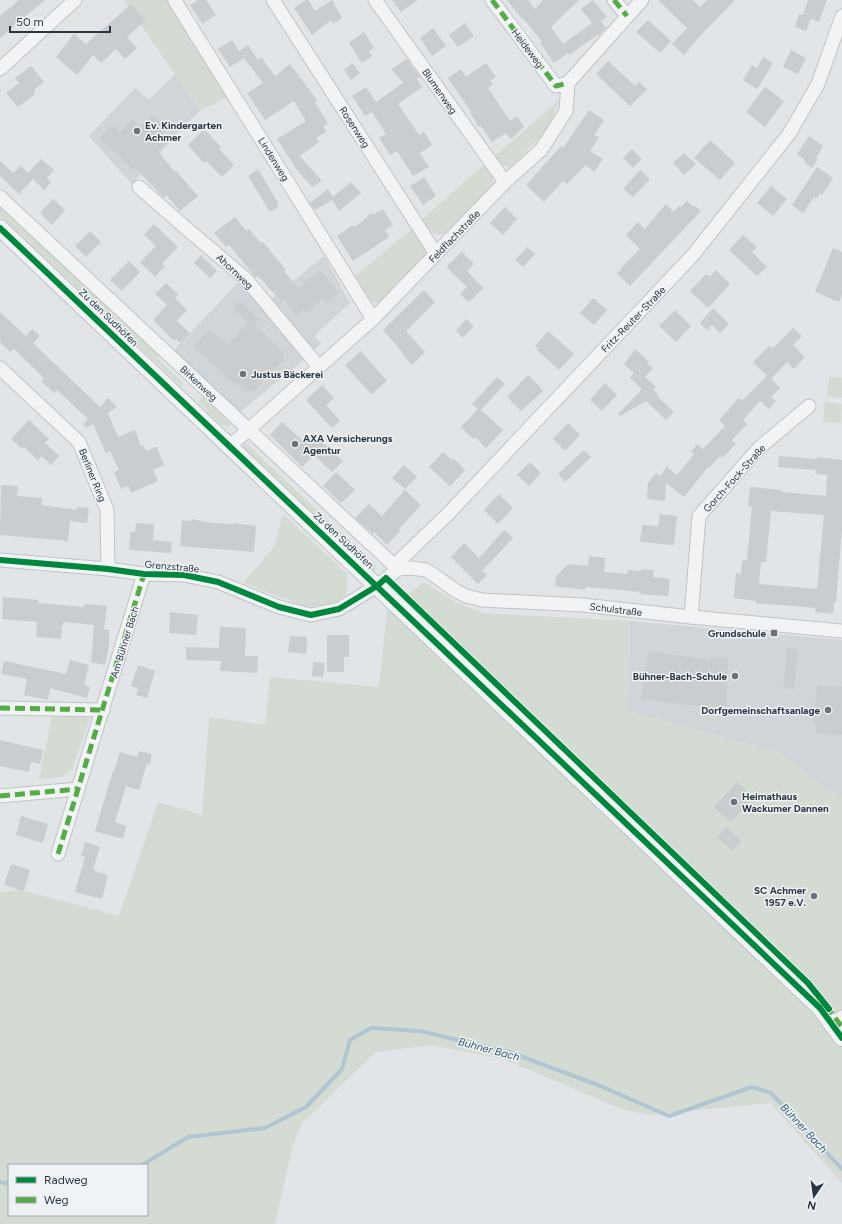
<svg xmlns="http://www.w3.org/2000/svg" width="842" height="1224" font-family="Figtree,sans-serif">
  <rect width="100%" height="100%" fill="#e2e5e7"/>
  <!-- built -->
  <g fill="#d0d5da">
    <path d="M175,74l25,37 -16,15 -52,58 -43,-48 46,-48 14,12z"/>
    <path d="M324,256l26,47 -36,33 7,7 -16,16 -65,53 -67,-61 74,-78 23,27z"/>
    <path d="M630,621l212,19v157l-24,-14 -37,-30 -153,-42z"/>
  </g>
  <!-- green -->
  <g fill="#d4dbd2" fill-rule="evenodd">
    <path d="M124,0h48l56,97 -28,14z"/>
    <path d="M559,100l-11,30 -38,37 -8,-1 -7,-10z"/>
    <path d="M485,164l8,12 -1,10 -46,47 -7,2 -9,-3 -8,-13z"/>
    <path d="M0,203l159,153 -2,2 27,26 -2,3 -182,-171z"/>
    <path d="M414,227l12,19 -1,13 -42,41 -7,3 -8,-2 -13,-25z"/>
    <path d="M829,377l13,1v20l-15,-2z"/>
    <path d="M204,395l27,28 -2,4c-10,0 -24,-19 -31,-26z"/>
    <path d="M825,402l17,2 -1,19 -18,-1z"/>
    <path d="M246,443l126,119 4,3 -1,5 -4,-1 -127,-119 -1,-4z"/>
    <path d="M283,514l63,59 2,11 -2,11 -13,9 -27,3 -63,-24 31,-36z"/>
    <path d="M424,582l33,21 26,10 147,8 -2,90 153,42 37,30 24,14v386l-72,-80 -121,12 -25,-5 -121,-51 -72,-14 -55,7 -75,72 -9,25 -17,75h-275v-332l21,-2 98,26 39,-114 44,13 7,-98 56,8 5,-48 109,10 8,-76zM9,1165h138v50h-138z"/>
    <path d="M52,716l38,2 -18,51 -9,8 -24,2z"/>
  </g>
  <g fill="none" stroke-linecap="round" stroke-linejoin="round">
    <!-- stream -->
    <g stroke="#b0c6d2" stroke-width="4">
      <path d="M142,1165l46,-28 77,-9 41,-21 36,-38 8,-29 21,-12 49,3 89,21 89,33 71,31 83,-29 19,6 71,76"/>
      <path d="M0,1182l9,2"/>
    </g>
  </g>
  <!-- building -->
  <g fill="#cacdcf" fill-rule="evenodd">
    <path d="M19,0h26l-45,38v-22z"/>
    <path d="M198,0h8l10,15 -14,9 -12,-19z"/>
    <path d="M306,0h2l7,11 17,-11 10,18 -9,6 -2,-4 -19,15 -18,-27z"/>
    <path d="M392,0h26l-17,12z"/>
    <path d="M507,0h21l7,9 8,-9h36l-28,27 12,17 29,-21 -11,-14 12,-9 14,17 -6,4 5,7 -8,8 -1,-1 -28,20 -1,-2 -14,10 -14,-20 2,-1 -19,-24 -1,1z"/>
    <path d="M658,0h35l7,7 7,-7h28l-36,37 -15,18 -12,-11 15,-16z"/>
    <path d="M808,0h19l-8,22 -8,-3 -5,12 -11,-4 4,-13 4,1z"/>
    <path d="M131,4l15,16 -19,17 10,11 -12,11 -9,-10 -15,14 -8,-8 -16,20 -21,-18 18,-23 12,10z"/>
    <path d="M648,20l23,21 -11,12 -24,-21z"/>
    <path d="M465,23l9,13 -16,11 -9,-12z"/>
    <path d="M433,28l13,18 -14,10 -12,-18z"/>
    <path d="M364,32l10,16 -5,3 3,5 -10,7 -13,-20z"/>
    <path d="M232,40l7,11 9,-6 10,15 3,-3 14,19 15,-12 27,36 -2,2 13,22 -5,2 3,6 -10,6 3,4 -19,14 22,25 -10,6 -15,-17 -20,-31 29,-18 -12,-20 -29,19 -18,-27 16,-10 -22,-29 3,4 -14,9 -12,-18z"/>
    <path d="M791,50l15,8 -8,16 -15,-7z"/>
    <path d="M763,57l10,6 -16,26 -14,-9 9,-15 5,3z"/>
    <path d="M407,59l13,18 -3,2 5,8 -24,17 21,31 5,-3 8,13 -12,8 9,14 -16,9 -16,-25 -7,4 -11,-17 7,-4 -14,-22 -7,4 -13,-20 14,-9 10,15 27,-19 -12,-14z"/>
    <path d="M608,61l27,25 4,-4 8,7 -17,17 -34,-32z"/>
    <path d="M352,63l8,10 -9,7 -7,-10z"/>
    <path d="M486,63l10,14 -6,4 3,3 -5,4 22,33 7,-5 7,11 -13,12 -5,-6 -14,9 -11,-16 -2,1 -9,-14 1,-1 -23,-34 13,-9 5,8z"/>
    <path d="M31,66l13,16 -9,7 -1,6 -16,12 -12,-14 13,-10 -4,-5z"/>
    <path d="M765,87l19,14 -19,26 -19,-15z"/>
    <path d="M589,110l15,10 -10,15 5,2 -9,14 13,8 -9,13 -8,-7 -19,19 -4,-3 -19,21 -18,-17 35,-39 2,2z"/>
    <path d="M153,115l13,13 -8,8 8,7 -8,8 17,21 1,-1 22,25 -18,15 -14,-16 -2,3 -28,-29 -2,2 -35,-33 13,-13 8,7 12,-12 8,7z"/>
    <path d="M204,129l17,18 -2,2 15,16 -12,12 -16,-16 -2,2 -16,-18z"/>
    <path d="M809,136l14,10 -7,12 2,1 -6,9 -8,-6 1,-2 -8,-6z"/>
    <path d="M710,140l25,23 -15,17 -26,-22z"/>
    <path d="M632,149l10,10 -9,9 -10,-10z"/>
    <path d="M684,153l12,11 -12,11 -11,-12z"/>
    <path d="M41,159l13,11 -7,8 4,4 -7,8 -11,-11 -14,15 -19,-18v-15l13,12 8,-7 7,7z"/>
    <path d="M817,167l16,11 -11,17 -2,-2 -4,6 -2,-2 -11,16 -11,-8z"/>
    <path d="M258,169l20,34v4l-8,5 -22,-36z"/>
    <path d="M640,170l10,9 -17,18 -10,-8z"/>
    <path d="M424,177l12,19 -13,9 -13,-19z"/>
    <path d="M351,182l10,11 -22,18 -7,-11 -17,10 -5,-7 18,-14 5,8z"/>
    <path d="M771,186l16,13 -14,17 -16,-13z"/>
    <path d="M53,199l12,11 -13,15 -12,-12z"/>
    <path d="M687,201l5,5h3l6,5 -71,75 -13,-13 4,-3 -1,-1 20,-20 -14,-14 12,-13 7,7 21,-25 8,8 5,-6 2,1z"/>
    <path d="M505,207l12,12 -14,16 -13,-12z"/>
    <path d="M383,209l10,16 -8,5 4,7 -36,24 -16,-25 16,-11 1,2 13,-9v-2l4,-3 3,1z"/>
    <path d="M235,217l11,14 3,-2 12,14 2,-1 23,28 -2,1 14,17 22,-18 19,23 -12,10 -4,-5 -17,15 -2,-3 -7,6 -13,-17 -3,2 -23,-25 -2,2 -27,-33 -3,2 -12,-14z"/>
    <path d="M154,224l24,23 -16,17 3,2 -10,11 -15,-15 16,-16 -12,-11z"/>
    <path d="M90,231l11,11 -15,15 -11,-11z"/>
    <path d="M743,235l14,12 -5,5 15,15 -10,9 -28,-26z"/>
    <path d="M527,247l8,7 -12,13 -8,-7z"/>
    <path d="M833,248l9,4v43l-3,7 -24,-10z"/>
    <path d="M462,252l12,12 -7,7 16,17 -14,14 -9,-8 7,-7 -21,-20z"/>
    <path d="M201,255l16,16 -7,7 -16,-15z"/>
    <path d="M129,261l11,11 -18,19 -12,-11z"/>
    <path d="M716,270l14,14 -22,24 -18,-17 16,-17 4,3z"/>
    <path d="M166,283l12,11 -3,4 12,12 -10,11 13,12 -10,10 -4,-4 -2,2 -21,-21 14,-15 -12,-11z"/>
    <path d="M424,290l11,12 -29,29 19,21 -13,13 -9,-10 1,-1 -21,-24z"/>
    <path d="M593,298l14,12 -13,15 -14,-12z"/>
    <path d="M240,301l19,18 -5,5 29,28v9l-20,19v2l-9,9h-8l-9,-8 -2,2 -42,-39 16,-17 17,15 3,-2v1l19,-20 -15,-15z"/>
    <path d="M713,308l16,16 -9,9 -8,-8 -5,5 -7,-7z"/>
    <path d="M675,310l16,16 -15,16 -17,-16z"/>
    <path d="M0,312l26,24 6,-7 8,7 -7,7 67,64 8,-9 9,9 -9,6 10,24 17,-7 6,16 2,-1 3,6 11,-4 7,18 -11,5 5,11 -27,12 -3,-7 -7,3 -7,-17 5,-2 -9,-19 -4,2 -13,-29 -7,4 -3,-4 5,-5 -31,-29 -3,3 -13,-12 3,-3 -30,-29 -4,3 -10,-10z"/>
    <path d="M466,319l8,7 -11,12 -7,-7z"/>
    <path d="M793,328l9,8 -9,9 12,12 -11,12 -7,-7 -16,17 9,9 -9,9 5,4 -7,8 -9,-8 -17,19 4,4 -15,16 4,4 -14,14 -2,-2 -11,12 -1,-1 -24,30 -18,-14 -1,18 -18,-2 1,-16 8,-10 4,3 8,-11v3l9,7 17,-21 -3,-3 7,-7 5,5 22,-23 -6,-6 20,-22 3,3 25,-25 -14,-14 16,-16 4,2z"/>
    <path d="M548,331l26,23 -15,16 -22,-20 1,-1 -3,-3z"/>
    <path d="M635,349l14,13 -1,2 5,4 -8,9 11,10 -3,3 5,4 -1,2 17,16 -8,8 -20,-19 -26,15 -2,-2 24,-25 -12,-11 4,-5 -10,-9z"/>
    <path d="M361,351l26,30 -16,13 -26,-29z"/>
    <path d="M528,375l14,14 1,2 -22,20 -14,-14z"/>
    <path d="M497,377l8,7 -24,26 22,20 -17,18 -11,-11 -2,2 -12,-12 17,-18 -6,-5z"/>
    <path d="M605,383l12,12 -15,16 -12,-11z"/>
    <path d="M322,385l12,13 -8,7 14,16 -8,7 -26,-28z"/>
    <path d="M29,420l20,19 -4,4 14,13 -8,9 -9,-9 -4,4 -14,-13 -2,2 -11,-10z"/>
    <path d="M282,422l21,19 9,-8 31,28 -11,11 -18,-17 -12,12 -32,-32z"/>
    <path d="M568,423l12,12 -15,16 -12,-12z"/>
    <path d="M584,450l7,7 -26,25 -7,-8z"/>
    <path d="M443,452l9,8 1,-2 12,12 -15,16 -21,-19z"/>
    <path d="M779,456l38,3v-2l25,3v69l-6,73h-2l-1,12 -18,-2 1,-4 -60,-5v-2l-22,-3 2,-25 5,1 1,-14h5l5,-54h-4l2,-19 32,3v2l44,4 1,-21 -12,-1 1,-4 -38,-3zM771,511l53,4 -7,74 -58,-5 2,-22h5z"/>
    <path d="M530,462l11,11 -12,13 -12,-11z"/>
    <path d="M404,465l13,12 -12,12 -13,-11z"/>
    <path d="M336,472l19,18 -14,13 -18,-17z"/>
    <path d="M1,485l17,1 -1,10 25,2 -1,7 36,5v-3l12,1 -2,15 -17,-2 -2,20 -68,-6z"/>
    <path d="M405,490l16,15 -22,24 1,2 -13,14 -13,-13 -1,2 -18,-16 14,-14 13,12z"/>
    <path d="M499,494l14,14 -15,16 -14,-14z"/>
    <path d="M660,514l17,2 -3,29 -34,-3 2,-17 16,1z"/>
    <path d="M192,519l21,4 21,1v-1l22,3 -2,26 -74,-6 2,-26 10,1z"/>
    <path d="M136,523l18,1 -1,16 19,2 -1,11 -42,-3 1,-18h5z"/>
    <path d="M504,530l9,8 -31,33 5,4 -9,9 -27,-27 13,-14 15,15z"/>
    <path d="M589,556l16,2 -1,14 23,2 1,-4 13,1v-2l13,1 -1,7 17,2 -2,17 -29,-2 1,-2 -30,-3 -24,-2 -1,3 -30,-4 1,-10 12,-12 20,2z"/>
    <path d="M3,597l36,3 -1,3 46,4v-3l23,2 -3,23 5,1v15l-4,20 -14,-3 3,-37 -30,-3 -1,3h-1l-1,14 -25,-2 1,-15 -35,-3z"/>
    <path d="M170,612l28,3 -2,20 -27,-2z"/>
    <path d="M220,627l26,1 -1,28h13l-1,17 -37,-2 1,-10 -35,-1v-13l33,1z"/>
    <path d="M327,635h22v22h-5v15h-17z"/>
    <path d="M290,636l17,1 -1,17 -18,-2z"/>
    <path d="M787,648l11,2 -4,39 -11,-1z"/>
    <path d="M648,651l61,9v-2h19l-1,49 -40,-2 -46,-6z"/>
    <path d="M70,660l19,5 -5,20 6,2 -3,11 -37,-10 -2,12 -24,-5 3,-16 -26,-5 3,-13 62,13z"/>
    <path d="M313,662l12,1 -2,14 -11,-1z"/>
    <path d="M138,665l17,6 -8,27 -11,-3 2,-7 -7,-2z"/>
    <path d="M817,685l25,2v48l-26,-2 1,-10h-4z"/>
    <path d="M0,740l43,10 -3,14 -9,-2 -2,10 -29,-6z"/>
    <path d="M139,751l13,3 -2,10 -3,-1 -8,27 -13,-4 -11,36 11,4 -3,13 -28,-8 18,-60h1l6,-19 17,5z"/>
    <path d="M737,782l17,16 -23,24 -17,-15z"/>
    <path d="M21,816l27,8 -5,19 -27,-8z"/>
    <path d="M726,827l16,14 -10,10 -15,-14z"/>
    <path d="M85,842l15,5 -7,23 15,5 -6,24 -27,-7 10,-35 -4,-1z"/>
    <path d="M11,864l19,6 -6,21 -20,-6z"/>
  </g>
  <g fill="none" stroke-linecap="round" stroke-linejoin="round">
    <defs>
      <g id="minor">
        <path d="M176,0l-1,1 198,318"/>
        <path d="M273,0l163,254"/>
        <path d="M375,0l130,182"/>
        <path d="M492,0l64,86 12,-3"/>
        <path d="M614,0l13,16"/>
        <path d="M0,69l75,-69"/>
        <path d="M139,187l48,42 59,50 73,88"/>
        <path d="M0,197l398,372"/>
        <path d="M0,368l79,74 28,68 1,59"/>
        <path d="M230,446l143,-127 132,-137 36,-32 25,-39 2,-28 74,-83"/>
        <path d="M0,560l108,9 36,5 40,1 34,7 61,25 32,8 28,-6 38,-23 21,-17"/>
        <path d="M398,569v-7l50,-48 245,-259 96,-121 29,-50 24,-68"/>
        <path d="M398,569l13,-1 15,2 8,5 22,16 10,5 16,4 101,5 108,12 151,14"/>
        <path d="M691,617l8,-101 60,-68 50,-42"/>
        <path d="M0,708l103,2"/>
        <path d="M0,796l78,-7"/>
        <path d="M58,854l86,-280"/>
        <path d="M833,1026l9,-9"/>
      </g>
      <path id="tertiary" d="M0,228l820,780 22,30"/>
    </defs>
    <!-- minor casing -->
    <use href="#minor" stroke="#c0c3c5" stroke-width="15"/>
    <!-- tertiary casing -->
    <use href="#tertiary" stroke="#c0c3c5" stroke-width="18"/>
    <!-- minor -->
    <use href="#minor" stroke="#f1f3f4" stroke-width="13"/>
    <!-- tertiary -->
    <use href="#tertiary" stroke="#f1f3f4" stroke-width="16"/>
    <!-- quiet -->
    <g stroke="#53ac46" stroke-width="5" stroke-dasharray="10 5" stroke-linecap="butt">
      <path d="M492,0l64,86 12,-3"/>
      <path d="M614,0l13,16"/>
      <path d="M0,708l103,2"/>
      <path d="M0,796l78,-7"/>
      <path d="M58,854l86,-280"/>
      <path d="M826,1006l16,21"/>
    </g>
    <defs>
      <g id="cycleway">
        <path d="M0,228l820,780 22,30"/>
        <path d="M0,560l108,9 36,5 40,1 34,7 61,25 32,8 28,-6 38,-23 9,-8 422,405 21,26"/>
      </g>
    </defs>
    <!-- cycleway casing -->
    <use href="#cycleway" stroke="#eff3f6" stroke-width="8"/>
    <!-- cycleway -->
    <use href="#cycleway" stroke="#00873e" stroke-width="6"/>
  </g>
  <!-- markers -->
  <g fill="#6a737a" stroke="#eff3f6" stroke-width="1.5">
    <circle cx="137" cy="131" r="4"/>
    <circle cx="243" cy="374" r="4"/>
    <circle cx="295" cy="444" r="4"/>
    <rect x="770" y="629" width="8" height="8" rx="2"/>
    <circle cx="735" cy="676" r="4"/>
    <circle cx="828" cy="710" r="4"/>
    <circle cx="734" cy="802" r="4"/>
    <circle cx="814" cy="896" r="4"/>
  </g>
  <g text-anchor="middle" stroke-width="3" stroke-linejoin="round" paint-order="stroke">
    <!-- street labels -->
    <g font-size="10" fill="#293540" stroke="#eff3f6">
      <text transform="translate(528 48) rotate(53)" y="4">Heideweg</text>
      <text transform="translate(440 91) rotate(55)" y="4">Blumenweg</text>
      <text transform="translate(355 127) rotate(57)" y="4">Rosenweg</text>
      <text transform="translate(274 159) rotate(58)" y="4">Lindenweg</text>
      <text transform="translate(454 236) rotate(-46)" y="4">Feldflachstraße</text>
      <text transform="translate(235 271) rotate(43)" y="4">Ahornweg</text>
      <text transform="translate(109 317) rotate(44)" y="4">Zu den Südhöfen</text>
      <text transform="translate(633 319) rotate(-46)" y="4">Fritz-Reuter-Straße</text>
      <text transform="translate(199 383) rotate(43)" y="4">Birkenweg</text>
      <text transform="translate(93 475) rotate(68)" y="4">Berliner Ring</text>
      <text transform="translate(734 478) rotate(-48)" y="4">Gorch-Fock-Straße</text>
      <text transform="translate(344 540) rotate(43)" y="4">Zu den Südhöfen</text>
      <text transform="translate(172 566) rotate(5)" y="4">Grenzstraße</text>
      <text transform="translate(616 609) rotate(7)" y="4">Schulstraße</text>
      <text transform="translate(124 642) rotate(-73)" y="4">Am Bühner Bach</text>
    </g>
    <!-- poi labels -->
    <g font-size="10" font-weight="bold" fill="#293540" stroke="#eff3f6" text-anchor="start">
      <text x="145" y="129">Ev. Kindergarten<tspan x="145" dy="12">Achmer</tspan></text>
      <text x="251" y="378">Justus Bäckerei</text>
      <text x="303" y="442">AXA Versicherungs<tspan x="303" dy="12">Agentur</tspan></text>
      <text x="766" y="637" text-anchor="end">Grundschule</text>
      <text x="727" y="680" text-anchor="end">Bühner-Bach-Schule</text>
      <text x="820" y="714" text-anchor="end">Dorfgemeinschaftsanlage</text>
      <text x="742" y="800">Heimathaus<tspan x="742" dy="12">Wackumer Dannen</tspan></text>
      <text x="806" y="894" text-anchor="end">SC Achmer<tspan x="806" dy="12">1957 e.V.</tspan></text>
    </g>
    <!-- water labels -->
    <g font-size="11" font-style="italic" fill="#335974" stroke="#eff3f6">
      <text transform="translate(489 1049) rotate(15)" y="4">Bühner Bach</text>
      <text transform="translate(804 1128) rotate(47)" y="4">Bühner Bach</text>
    </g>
  </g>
  <!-- legend -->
  <rect x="8" y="1164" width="140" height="52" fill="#eff3f6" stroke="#a0a7ad"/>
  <rect x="16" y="1177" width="20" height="6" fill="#00873e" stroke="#a0a7ad"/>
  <text x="44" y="1184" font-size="12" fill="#293540">Radweg</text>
  <rect x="16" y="1197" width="20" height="6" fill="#53ac46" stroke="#a0a7ad"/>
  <text x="44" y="1204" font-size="12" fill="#293540">Weg</text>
  <!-- north arrow -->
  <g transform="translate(814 1196) rotate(193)" stroke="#eff3f6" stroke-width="3" paint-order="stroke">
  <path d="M0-3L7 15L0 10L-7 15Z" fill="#293540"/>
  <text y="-6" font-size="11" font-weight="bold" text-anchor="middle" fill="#293540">N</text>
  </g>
  <!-- scale -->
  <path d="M10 26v6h100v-6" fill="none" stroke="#293540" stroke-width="2"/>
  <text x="16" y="26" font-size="12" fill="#293540" stroke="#eff3f6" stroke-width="3" paint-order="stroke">50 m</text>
</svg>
